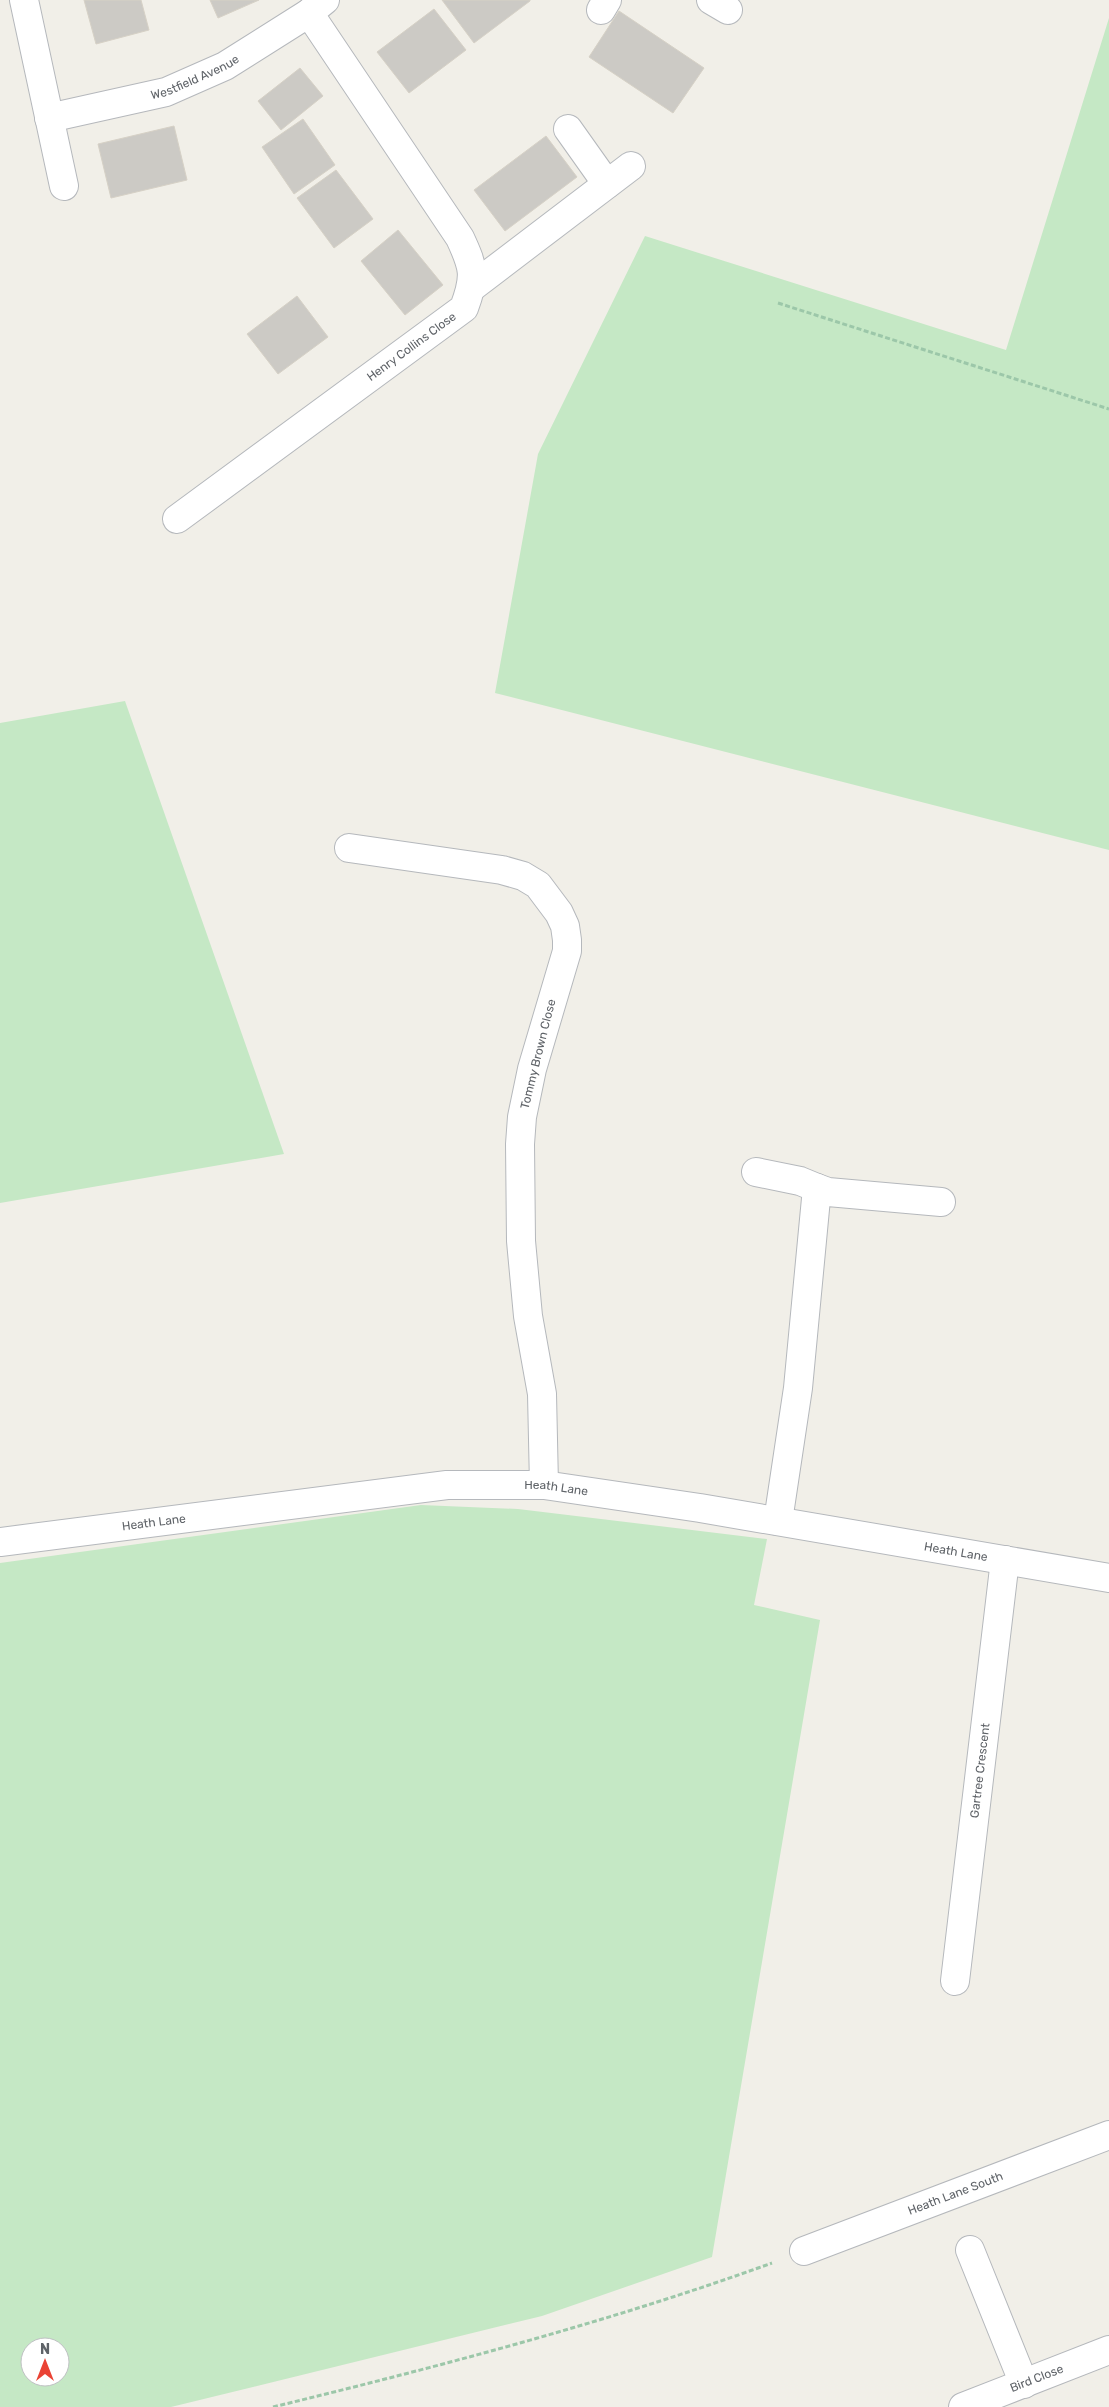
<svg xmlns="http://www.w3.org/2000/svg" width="1109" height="2407" font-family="Rubik,sans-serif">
  <rect width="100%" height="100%" fill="#f1efe8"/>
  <!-- green -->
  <g fill="#c5e8c5" fill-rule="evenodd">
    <path d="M1109,18v832l-614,-157 43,-239 107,-218 361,114z"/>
    <path d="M125,701l159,453 -284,49v-480z"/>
    <path d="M421,1505l97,4 249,30 -13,66 66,15 -108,637 -170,59 -371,91h-171v-844zM30,2347h30v30h-30z"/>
  </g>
  <!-- building -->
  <g fill="#cccac5" stroke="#d6d1c6">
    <path d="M84,0h57l8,30 -53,14z"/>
    <path d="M210,0h49l-41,18z"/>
    <path d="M442,0h88v1l-56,42z"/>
    <path d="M434,9l32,41 -57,43 -32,-41z"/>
    <path d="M619,11l85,57 -31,45 -84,-56z"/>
    <path d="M300,68l23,28 -42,34 -23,-29z"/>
    <path d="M303,119l32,46 -41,29 -32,-47z"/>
    <path d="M174,126l13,54 -76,18 -13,-54z"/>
    <path d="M546,136l31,41 -72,54 -31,-41z"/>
    <path d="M336,170l37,49 -39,29 -37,-50z"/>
    <path d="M398,230l45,55 -38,30 -44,-54z"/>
    <path d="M297,296l31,41 -50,37 -31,-40z"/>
  </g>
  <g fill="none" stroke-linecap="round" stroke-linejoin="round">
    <defs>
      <g id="minor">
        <path d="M24,0l40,186"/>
        <path d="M711,0l17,10"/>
        <path d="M601,10l6,-10"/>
        <path id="s1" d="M49,118l117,-26 59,-26 84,-53 16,-13"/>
        <path d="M568,129l39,55"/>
        <path d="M472,287l159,-121"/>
        <path id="s2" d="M177,519l287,-211c12,-32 10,-40 -4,-70l-151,-225"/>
        <path d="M349,848l153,22 21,6 15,9 21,28 6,13 2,14v11l-35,118 -10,48 -2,27 1,97 7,75 14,78 2,91"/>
        <path d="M756,1172l44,9 17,7"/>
        <path d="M778,1521l20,-133 19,-200 11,4 113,10"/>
        <path id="s3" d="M0,1542l447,-57h97l156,23 409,70"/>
        <path id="s4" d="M955,1981l50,-421"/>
        <path d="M970,2250l54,134"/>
        <path id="s5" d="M804,2251l305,-116"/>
        <path id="s6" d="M963,2407l146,-57"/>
      </g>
    </defs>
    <!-- minor casing -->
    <use href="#minor" stroke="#b5b8bc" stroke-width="30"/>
    <!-- path -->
    <g stroke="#9cc7a9" stroke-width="3" stroke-dasharray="5 2.5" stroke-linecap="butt">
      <path d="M778,303l331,106"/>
      <path d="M273,2407c168,-41 336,-85 499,-144"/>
    </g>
    <!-- minor -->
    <use href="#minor" stroke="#fff" stroke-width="28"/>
  </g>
  <g text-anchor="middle" stroke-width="4" stroke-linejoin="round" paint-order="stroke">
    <!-- street labels -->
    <g font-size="12" fill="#5f6368" stroke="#fff">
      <text dy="4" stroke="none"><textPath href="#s1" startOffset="152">Westfield Avenue</textPath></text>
      <text dy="4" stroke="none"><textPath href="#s2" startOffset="291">Henry Collins Close</textPath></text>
      <text transform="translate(538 1054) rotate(-76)" y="4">Tommy Brown Close</text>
      <text dy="4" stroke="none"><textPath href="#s3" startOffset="560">Heath Lane</textPath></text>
      <text dy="4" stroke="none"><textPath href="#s3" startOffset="155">Heath Lane</textPath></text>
      <text dy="4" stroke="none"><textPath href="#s3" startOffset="965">Heath Lane</textPath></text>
      <text dy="4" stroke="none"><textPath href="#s4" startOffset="212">Gartree Crescent</textPath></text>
      <text dy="4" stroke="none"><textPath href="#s5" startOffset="162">Heath Lane South</textPath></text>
      <text dy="4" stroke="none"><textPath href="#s6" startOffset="79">Bird Close</textPath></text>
    </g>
  </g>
  <!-- north arrow -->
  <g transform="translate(45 2362)"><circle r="24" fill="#ffffff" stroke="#bfc1c3"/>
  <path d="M0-4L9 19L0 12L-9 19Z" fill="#ea4335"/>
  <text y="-8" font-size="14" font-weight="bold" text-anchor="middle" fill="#5f6368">N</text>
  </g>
</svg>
